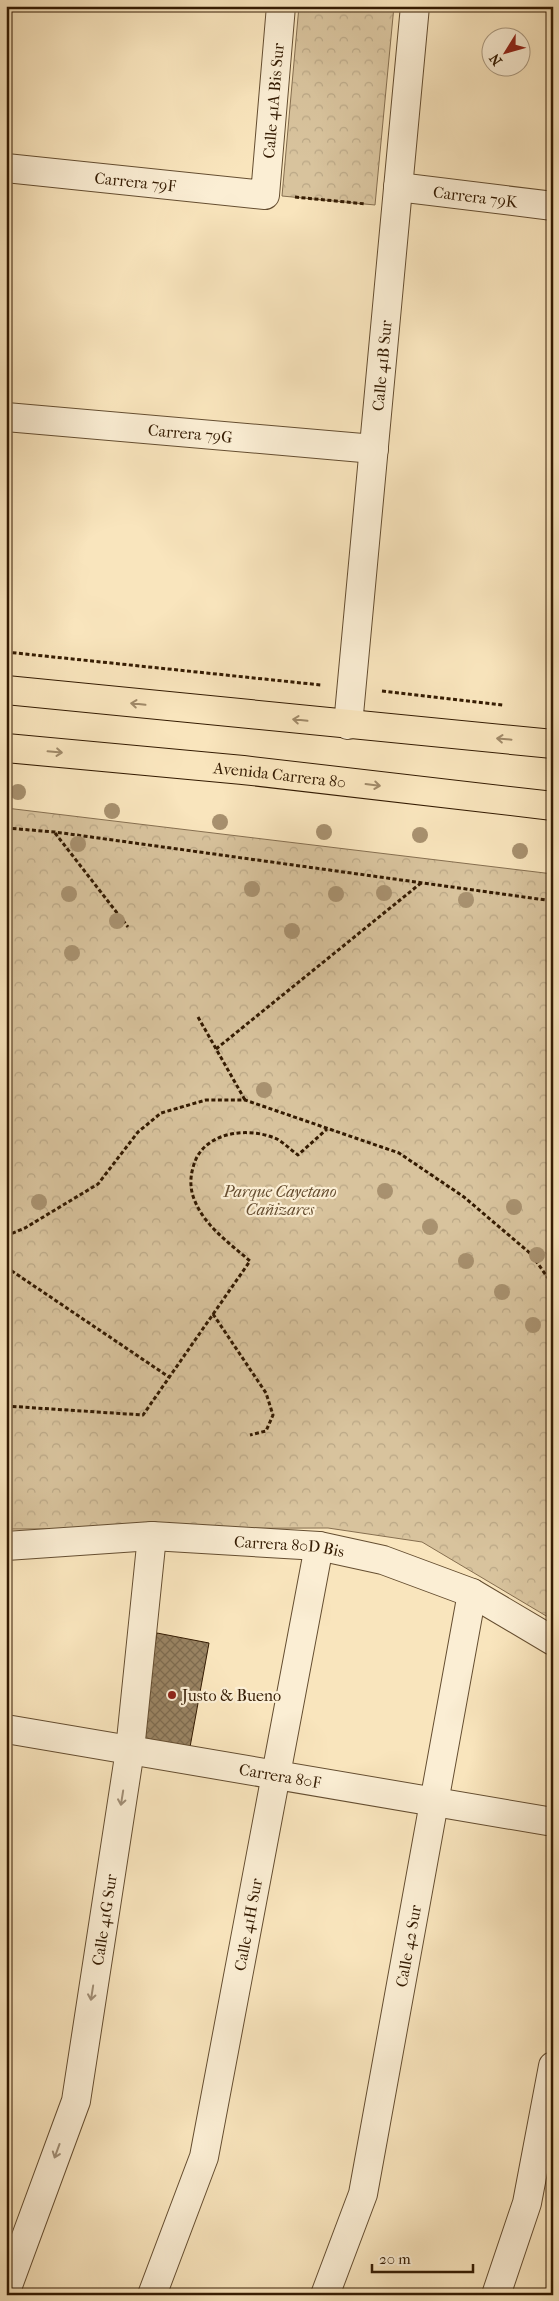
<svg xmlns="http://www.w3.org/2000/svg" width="559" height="2301" font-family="'IM FELL French Canon',serif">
  <defs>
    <pattern id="forest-crowns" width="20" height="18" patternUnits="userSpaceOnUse" patternTransform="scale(1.25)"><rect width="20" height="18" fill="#d8c39d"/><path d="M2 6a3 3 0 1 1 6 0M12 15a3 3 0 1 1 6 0" fill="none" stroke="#baa786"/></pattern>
    <pattern id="building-cross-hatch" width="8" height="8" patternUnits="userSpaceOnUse" patternTransform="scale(1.25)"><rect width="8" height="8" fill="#9a8463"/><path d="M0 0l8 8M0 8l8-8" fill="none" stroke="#7e6b4f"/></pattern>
  </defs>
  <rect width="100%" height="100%" fill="#f9e5bd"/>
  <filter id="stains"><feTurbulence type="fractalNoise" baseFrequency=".004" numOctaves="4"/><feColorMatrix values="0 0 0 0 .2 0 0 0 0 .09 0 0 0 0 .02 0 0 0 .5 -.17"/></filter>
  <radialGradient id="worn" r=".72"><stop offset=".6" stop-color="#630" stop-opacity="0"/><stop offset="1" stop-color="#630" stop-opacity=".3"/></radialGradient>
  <!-- forest -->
  <g fill="url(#forest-crowns)" stroke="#866f50">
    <path d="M299,6h95l-19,199 -93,-9z"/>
    <path d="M6,808l547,66v746l-131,-78 -94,-14 -322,1z"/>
  </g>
  <!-- building -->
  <path fill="url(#building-cross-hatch)" stroke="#341b02" d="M157,1633l52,10 -21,115 -52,-10z"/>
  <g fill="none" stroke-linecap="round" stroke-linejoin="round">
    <defs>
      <g id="minor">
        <path id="s1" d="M6,168l259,27 16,-189"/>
        <path id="s2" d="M398,187l155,19"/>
        <path id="s3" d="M6,417l368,32"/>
        <path id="s4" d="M348,725l67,-719"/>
        <path id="s5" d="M6,1546l146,-10 167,10 64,14 89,33 81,48"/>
        <path id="s6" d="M6,1729l547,93"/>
        <path id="s7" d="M6,2291l70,-190 54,-351 22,-214"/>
        <path id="s8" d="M152,2295l52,-138 115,-611"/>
        <path id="s9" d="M325,2295l38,-101 109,-601"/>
        <path d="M496,2295l31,-92 26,-137"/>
      </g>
      <g id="primary">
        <path d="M6,690l547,54"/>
        <path id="s10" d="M6,748l237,22 310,36"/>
      </g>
    </defs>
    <!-- minor casing -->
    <use href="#minor" stroke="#654e31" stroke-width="30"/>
    <!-- primary casing -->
    <use href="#primary" stroke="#341b02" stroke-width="30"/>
    <!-- path -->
    <g stroke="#341b02" stroke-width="3" stroke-dasharray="4 2.5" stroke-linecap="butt">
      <path d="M295,197l71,7"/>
      <path d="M6,652l315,33"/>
      <path d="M382,691l121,14"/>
      <path d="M6,828l49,4 498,69"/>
      <path d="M55,833l73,94"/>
      <path d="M198,1017l47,83"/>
      <path d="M216,1049l205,-166"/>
      <path d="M6,1236l19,-8 73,-44 40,-52 23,-19 45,-13h39l154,53 65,44 67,57 22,31"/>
      <path d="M6,1267l163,110"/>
      <path d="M213,1314l53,79 7,22 -7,16 -16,4"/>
      <path d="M6,1406l137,9 107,-154c-22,-19 -48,-37 -57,-65 -4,-13 -2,-25 3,-37 13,-28 54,-32 81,-20 7,4 14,11 21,16l29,-26"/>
    </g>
    <!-- minor -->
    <use href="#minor" stroke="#fbeed4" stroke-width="28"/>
    <!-- primary -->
    <use href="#primary" stroke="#f9e5bd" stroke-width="28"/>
  </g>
  <!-- trees -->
  <g fill="#a8916f">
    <circle cx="18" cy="792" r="8"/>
    <circle cx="112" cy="811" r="8"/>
    <circle cx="220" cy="822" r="8"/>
    <circle cx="324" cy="832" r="8"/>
    <circle cx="420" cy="835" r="8"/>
    <circle cx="78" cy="844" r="8"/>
    <circle cx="520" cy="851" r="8"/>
    <circle cx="252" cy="889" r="8"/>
    <circle cx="384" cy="893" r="8"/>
    <circle cx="69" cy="894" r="8"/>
    <circle cx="336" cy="894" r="8"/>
    <circle cx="466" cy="900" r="8"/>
    <circle cx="117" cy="921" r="8"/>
    <circle cx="292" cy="931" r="8"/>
    <circle cx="72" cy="953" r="8"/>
    <circle cx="264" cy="1090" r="8"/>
    <circle cx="385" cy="1191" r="8"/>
    <circle cx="39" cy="1202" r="8"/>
    <circle cx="514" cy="1207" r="8"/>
    <circle cx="430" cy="1227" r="8"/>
    <circle cx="537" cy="1255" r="8"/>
    <circle cx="466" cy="1261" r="8"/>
    <circle cx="502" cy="1292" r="8"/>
    <circle cx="533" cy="1325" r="8"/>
  </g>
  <!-- one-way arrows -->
  <defs><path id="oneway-shaft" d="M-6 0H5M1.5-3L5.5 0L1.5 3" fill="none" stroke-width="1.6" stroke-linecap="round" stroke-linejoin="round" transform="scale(1.25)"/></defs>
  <g stroke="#a08a69">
    <use href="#oneway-shaft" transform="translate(138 704) rotate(-174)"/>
    <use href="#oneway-shaft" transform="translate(300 720) rotate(-174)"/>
    <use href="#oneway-shaft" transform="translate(504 739) rotate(-175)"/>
    <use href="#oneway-shaft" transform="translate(55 752) rotate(5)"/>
    <use href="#oneway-shaft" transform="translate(373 785) rotate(7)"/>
  </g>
  <g stroke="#a18f76">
    <use href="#oneway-shaft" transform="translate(122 1798) rotate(99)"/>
    <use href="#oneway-shaft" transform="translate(92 1993) rotate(99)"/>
    <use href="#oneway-shaft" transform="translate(57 2151) rotate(110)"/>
  </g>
  <!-- markers -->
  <circle fill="#8f2418" stroke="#fbeed4" stroke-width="2" cx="172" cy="1695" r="5"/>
  <g text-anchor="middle" stroke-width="4.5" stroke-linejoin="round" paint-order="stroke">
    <!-- street labels -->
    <g font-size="16" fill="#341b02" stroke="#fbeed4">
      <text dy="6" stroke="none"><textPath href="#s1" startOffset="355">Calle 41A Bis Sur</textPath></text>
      <text dy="6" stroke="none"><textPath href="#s1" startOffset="130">Carrera 79F</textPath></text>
      <text dy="6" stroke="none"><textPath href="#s2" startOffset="78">Carrera 79K</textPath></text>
      <text dy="6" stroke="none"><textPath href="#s4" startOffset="361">Calle 41B Sur</textPath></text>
      <text dy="6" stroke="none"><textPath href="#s3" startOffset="185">Carrera 79G</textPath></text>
      <text dy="6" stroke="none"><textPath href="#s10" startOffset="275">Avenida Carrera 80</textPath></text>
      <text dy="6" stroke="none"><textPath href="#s5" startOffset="284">Carrera 80D Bis</textPath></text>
      <text dy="6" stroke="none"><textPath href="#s6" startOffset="278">Carrera 80F</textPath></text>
      <text dy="6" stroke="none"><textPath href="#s7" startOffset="386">Calle 41G Sur</textPath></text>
      <text dy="6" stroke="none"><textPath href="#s8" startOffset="384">Calle 41H Sur</textPath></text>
      <text dy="6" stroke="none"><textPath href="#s9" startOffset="360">Calle 42 Sur</textPath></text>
    </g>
    <!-- park labels -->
    <g font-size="16" font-style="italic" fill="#654d30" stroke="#fbeed4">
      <text x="280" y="1197">Parque Cayetano<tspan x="280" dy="18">Cañizares</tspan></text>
    </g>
    <!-- poi labels -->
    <g font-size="16" fill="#341b02" stroke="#fbeed4" text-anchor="start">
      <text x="182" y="1701">Justo &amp; Bueno</text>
    </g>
  </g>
  <!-- margin -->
  <rect width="559" height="2301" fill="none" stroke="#f9e5bd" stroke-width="25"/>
  <rect x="8" y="8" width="544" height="2286" fill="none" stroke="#341b02" stroke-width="2.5"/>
  <rect x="12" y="12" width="534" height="2276" fill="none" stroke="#341b02"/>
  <!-- north arrow -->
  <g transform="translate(506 52) rotate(233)"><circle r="24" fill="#fbeed4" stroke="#ab9a80"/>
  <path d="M0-4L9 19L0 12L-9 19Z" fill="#8f2418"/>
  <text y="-8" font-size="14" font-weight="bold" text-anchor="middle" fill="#341b02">N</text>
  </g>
  <!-- scale -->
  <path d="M372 2264v8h101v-8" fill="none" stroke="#341b02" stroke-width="2.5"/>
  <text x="379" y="2264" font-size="15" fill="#341b02" stroke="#fbeed4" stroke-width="4" paint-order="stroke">20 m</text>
  <rect width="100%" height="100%" filter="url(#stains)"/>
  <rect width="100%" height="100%" fill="url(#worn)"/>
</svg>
